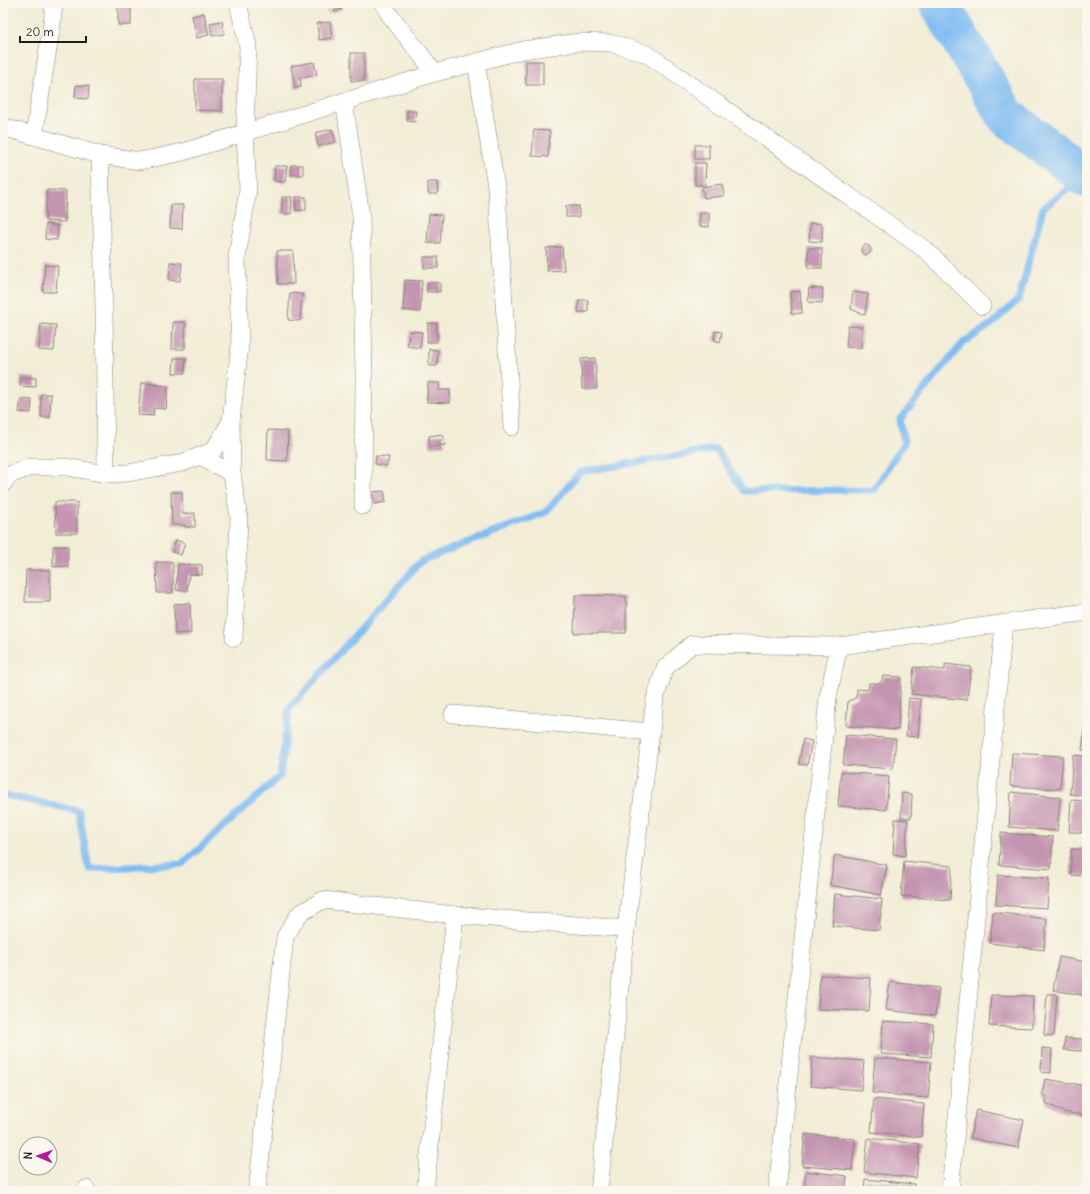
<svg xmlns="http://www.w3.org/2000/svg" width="1090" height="1194" font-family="Delius,sans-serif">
  <rect width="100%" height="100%" fill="#fbf7ec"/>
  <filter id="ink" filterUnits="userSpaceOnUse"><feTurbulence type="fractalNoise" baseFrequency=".025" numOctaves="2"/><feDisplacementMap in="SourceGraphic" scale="8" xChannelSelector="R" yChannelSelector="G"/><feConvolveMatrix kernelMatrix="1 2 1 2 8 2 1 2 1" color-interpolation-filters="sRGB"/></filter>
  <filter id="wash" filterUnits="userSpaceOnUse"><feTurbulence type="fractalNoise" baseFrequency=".012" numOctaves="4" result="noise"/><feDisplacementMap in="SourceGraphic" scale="16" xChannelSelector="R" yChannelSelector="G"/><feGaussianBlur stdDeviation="0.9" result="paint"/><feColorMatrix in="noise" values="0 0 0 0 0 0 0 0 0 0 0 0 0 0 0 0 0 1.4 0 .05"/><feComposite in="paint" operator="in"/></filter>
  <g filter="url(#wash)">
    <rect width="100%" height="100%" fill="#f2edd6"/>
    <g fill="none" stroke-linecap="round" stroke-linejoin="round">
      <!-- stream -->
      <path stroke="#80bdf3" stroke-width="7" d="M3,795l76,16 10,58 93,-5 98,-88 9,-67 132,-148 125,-49 34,-40 136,-23 28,42 130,-1 30,-47 -4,-24 63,-76 29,-19 27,-25 24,-91 41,-32"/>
      <!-- river -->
      <path stroke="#80bdf3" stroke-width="40" d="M939,3l67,113 81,62"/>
    </g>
    <g id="blocks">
      <!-- building -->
      <g fill="#c494b1">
        <rect x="118" y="3" width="13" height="22"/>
        <path d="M328,3h12l2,6 -11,4z"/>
        <path d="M204,13l5,22 -12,3 -5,-22z"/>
        <path d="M222,21l2,13 -12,2 -2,-13z"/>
        <path d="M330,22l2,16 -13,2 -2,-17z"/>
        <rect x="351" y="53" width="13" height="28"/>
        <rect x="526" y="61" width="17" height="24"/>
        <path d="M314,62l3,13 -17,3 1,9 -6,1 -4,-22z"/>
        <path d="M195,79h27v32l-27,-1z"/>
        <path d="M76,85l13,1 -1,13 -13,-1z"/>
        <path d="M407,111h9l-1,11 -8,-1z"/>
        <path d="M332,129l4,13 -18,4 -3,-13z"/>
        <path d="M534,130l16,1 -2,26 -16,-1z"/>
        <rect x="695" y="145" width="14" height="14"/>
        <path d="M695,163h11l-1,22h-10z"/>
        <rect x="291" y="165" width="12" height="10"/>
        <path d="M275,166h12l-2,16 -11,-1z"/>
        <path d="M428,182h9l1,12h-10z"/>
        <path d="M722,184l2,12 -20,2 -2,-11z"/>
        <path d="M47,190l19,1 -1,31 -20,-1z"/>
        <path d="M282,197h10l-1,17h-9z"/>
        <rect x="296" y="197" width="10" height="13"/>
        <path d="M171,205h12l-1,24 -12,-1z"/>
        <rect x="566" y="206" width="13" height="11"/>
        <path d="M700,213h9v14l-10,-1z"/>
        <path d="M429,214l13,1 -2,28h-13z"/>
        <path d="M810,223l12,1v18l-13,-1z"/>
        <path d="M46,224l12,2 -1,14 -12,-1z"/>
        <circle cx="866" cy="250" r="5"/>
        <path d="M562,247l2,23 -17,1 -1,-23z"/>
        <rect x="808" y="248" width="14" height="20"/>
        <path d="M277,251h16l1,33h-16z"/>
        <rect x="424" y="257" width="14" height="11"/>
        <path d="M170,262l12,1 -2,18 -11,-1z"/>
        <path d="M45,265l13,1 -2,26h-13z"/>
        <path d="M405,280l17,1 -2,31 -17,-2z"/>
        <path d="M428,282l12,1v9h-13z"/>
        <path d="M809,288l14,1 -1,14 -14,-1z"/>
        <path d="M800,291l2,22 -10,1 -2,-22z"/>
        <path d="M853,292l15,2 -3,21 -14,-6z"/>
        <path d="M290,293l12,1 -2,27 -12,-1z"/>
        <path d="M579,300h9v12h-10z"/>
        <path d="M173,322h12v27h-13z"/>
        <path d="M428,323h9v19h-10z"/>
        <path d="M41,324l15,1 -2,26 -15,-1z"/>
        <path d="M848,326l14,1 -1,21 -15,-1z"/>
        <path d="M410,331l12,1 -2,16 -13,-2z"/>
        <path d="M715,331l7,1 -2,10 -6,-2z"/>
        <path d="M429,349l9,1 -1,16h-8z"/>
        <path d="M174,358h12l-1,15h-12z"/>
        <path d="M595,358l2,31h-15l-1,-30z"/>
        <path d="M21,377l15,1v9l-16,-1z"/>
        <path d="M141,383l27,3 -2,23 -12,-1 -1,8 -15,-1z"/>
        <path d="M428,383h12l-1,7h11v13l-23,-1z"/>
        <path d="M41,394h10l-1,23h-9z"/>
        <path d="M21,399l11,1 -1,13 -12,-1z"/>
        <path d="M268,430l20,1 -1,30 -20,-1z"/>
        <path d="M443,434l2,11 -15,2 -1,-11z"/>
        <path d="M376,456l13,1 -2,9 -12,-2z"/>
        <path d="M384,491l2,11 -12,2 -1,-12z"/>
        <path d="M171,492h11l1,22 12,-1v14h-10v-2h-13z"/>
        <path d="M55,502h22v31h-21z"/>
        <path d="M176,540l9,3 -4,12 -9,-3z"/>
        <path d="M53,546h15v20l-15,1z"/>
        <path d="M156,562h17v31h-16z"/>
        <path d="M178,564l24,1v10l-13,-1 -2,17 -11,-1z"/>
        <path d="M26,570h24v32h-25z"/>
        <path d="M575,595l51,1v37h-52z"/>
        <path d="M190,603l1,30 -16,1 -1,-30z"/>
        <path d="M945,664l26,3 -4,33 -56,-6 3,-27 31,3z"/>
        <path d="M883,676l18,1 -3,53 -52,-4 2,-25 8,-3 1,-9 11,1 1,-7h12z"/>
        <path d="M909,698l12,1 -3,38 -12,-1z"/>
        <path d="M1086,717h1v34l-5,-1z"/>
        <path d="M846,735l50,4 -3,30 -50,-4z"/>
        <path d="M803,739l9,2 -5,24 -8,-1z"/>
        <path d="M1012,753l51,3 -3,33 -50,-3z"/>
        <path d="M1073,755l14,1v40l-17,-2z"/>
        <path d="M841,772l48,4 -3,34 -48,-4z"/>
        <path d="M1011,792l49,5 -3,34 -48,-4z"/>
        <path d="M902,793l10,1 -1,24h-10z"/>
        <path d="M1071,800l16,1v32l-18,-1z"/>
        <path d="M895,819l13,1 -3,36 -12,-2z"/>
        <path d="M1001,833l52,4 -2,32 -52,-4z"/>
        <path d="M1071,849h16v27l-16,-1z"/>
        <path d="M835,855l52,10 -6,30 -51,-10z"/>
        <path d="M904,861l48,5 -2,34 -49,-4z"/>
        <path d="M998,875l51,3 -2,30 -51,-3z"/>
        <path d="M835,894l47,5 -3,31 -47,-4z"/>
        <path d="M993,912l54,7 -3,31 -54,-7z"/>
        <path d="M1059,957l28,5v34l-34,-6z"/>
        <path d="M820,975l51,3 -2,33 -51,-2z"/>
        <path d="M890,982l49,6 -4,28 -49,-6z"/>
        <path d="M1047,994h10l-3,42 -10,-1z"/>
        <path d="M991,995l42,1 -1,32 -43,-2z"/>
        <path d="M883,1021l50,3 -2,33 -50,-3z"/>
        <path d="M1065,1038l17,1v12l-18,-1z"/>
        <path d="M1042,1048l10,1 -1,24 -10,-1z"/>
        <path d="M812,1057l52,4 -3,29 -51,-4z"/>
        <path d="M875,1058l56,4 -3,36 -56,-5z"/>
        <path d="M1045,1079l42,7v30l-24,-4 -17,-9v-6l-4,-3z"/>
        <path d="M874,1099l50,5 -3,33 -50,-5z"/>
        <path d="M976,1110l48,10 -6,28 -48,-10z"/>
        <path d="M805,1134l50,5 -3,31 -50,-4z"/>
        <path d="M868,1138l52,6 -4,34 -52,-6z"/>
        <path d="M806,1171l41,5 -2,15h-41z"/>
        <path d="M865,1179l49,5 -1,7h-49z"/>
      </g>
    </g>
  </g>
  <g filter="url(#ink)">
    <use href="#blocks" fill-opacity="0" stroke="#878479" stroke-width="1"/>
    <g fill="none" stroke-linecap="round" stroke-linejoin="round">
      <defs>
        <g id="street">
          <path d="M383,3l6,11 46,59"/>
          <path d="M476,62l21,131 15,234"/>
          <path d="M344,101l17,115 3,158 -1,132"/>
          <path d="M3,127l97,28 40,6 43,-9 252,-79 88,-23 56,-8 32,1 36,11 280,197 55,55"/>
          <path d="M34,136l18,-112 2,-21"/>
          <path d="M100,155l4,151 2,168"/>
          <path d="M231,421l1,53"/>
          <path d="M201,456l31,18 7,44 -5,120"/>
          <path d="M3,484l6,-9 22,-8h36l39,7 22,-1 54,-10 31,-12 18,-30 9,-76 -3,-88 11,-67 -3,-57 3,-87 -10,-43"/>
          <path d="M453,714l198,18"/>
          <path d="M85,1191l1,-2"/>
          <path d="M257,1191l28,-254 14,-23 24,-14 132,15 171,14"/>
          <path d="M425,1191l30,-276"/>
          <path d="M599,1191l27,-262 29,-230 10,-31 27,-24 147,2 248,-34"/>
          <path d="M777,1191l51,-494 11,-51"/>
          <path d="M950,1191l54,-568"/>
        </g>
      </defs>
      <!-- street casing -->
      <use href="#street" stroke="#878479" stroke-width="18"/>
      <!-- street -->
      <use href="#street" stroke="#fff" stroke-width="17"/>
    </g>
  </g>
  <!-- margin -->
  <rect width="1090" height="1194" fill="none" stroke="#fbf7ec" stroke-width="16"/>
  <!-- north arrow -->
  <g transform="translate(38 1156) rotate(272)"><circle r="19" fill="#fbf7ec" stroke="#a29f99"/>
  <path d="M0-3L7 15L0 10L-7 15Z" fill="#b5179e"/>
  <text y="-6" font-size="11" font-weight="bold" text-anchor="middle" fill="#1c1c1c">N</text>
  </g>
  <!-- scale -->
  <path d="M20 36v6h66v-6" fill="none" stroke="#1c1c1c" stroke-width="2"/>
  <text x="26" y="36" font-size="12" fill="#1c1c1c" stroke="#fbf7ec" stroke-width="3" paint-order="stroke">20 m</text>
</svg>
